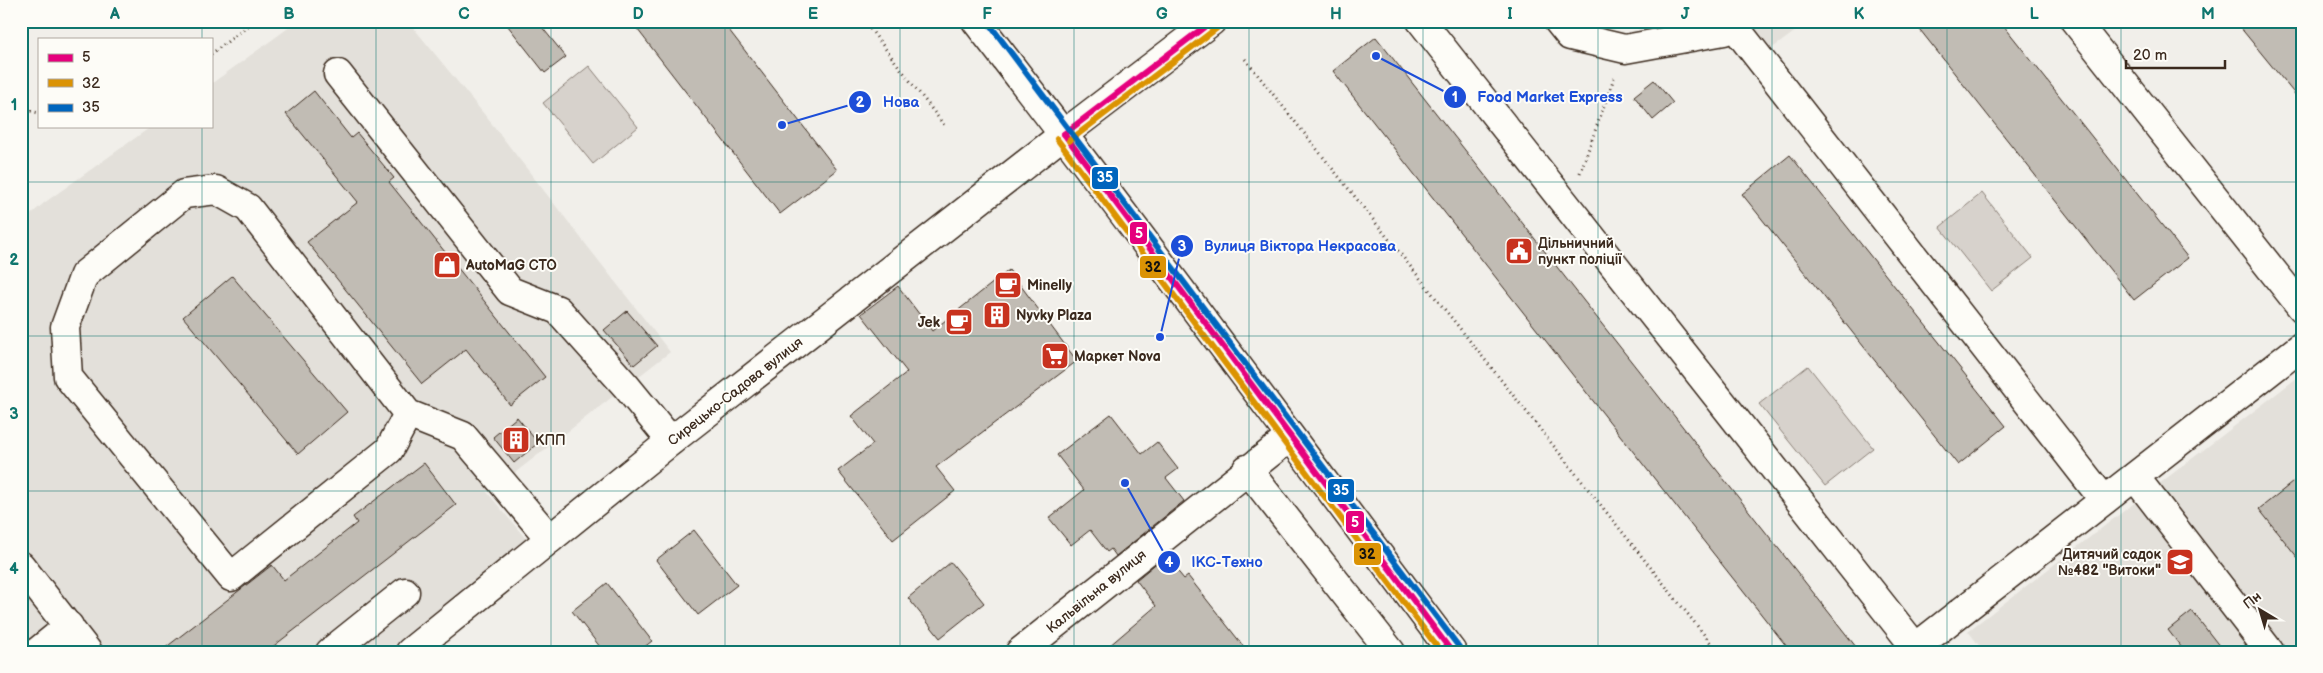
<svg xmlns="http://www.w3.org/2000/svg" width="2323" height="673" font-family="'Balsamiq Sans',sans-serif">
  <rect width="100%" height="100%" fill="#f1efea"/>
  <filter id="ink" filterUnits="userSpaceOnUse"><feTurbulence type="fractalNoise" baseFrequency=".02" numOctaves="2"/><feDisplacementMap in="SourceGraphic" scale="10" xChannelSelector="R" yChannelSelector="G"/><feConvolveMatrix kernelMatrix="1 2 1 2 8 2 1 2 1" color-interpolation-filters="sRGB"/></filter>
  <g filter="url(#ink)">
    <!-- built -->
    <g fill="#e3e0da">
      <path d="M298,21h110l80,98 182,233 -167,130 -16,10 39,47 -139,113h-366v-429l23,-20 108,-77h59v-42z"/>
      <path d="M1726,21h83l-54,40z"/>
      <path d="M2302,374v278h-318l-16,-21z"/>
    </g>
    <!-- green -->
    <g fill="#d7d2cc" stroke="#897e75">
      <path d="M589,66l49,61 -45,37 -50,-61z"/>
      <path d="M1982,193l51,65 -42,33 -51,-64z"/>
      <path d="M1808,366l65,82 -48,38 -66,-82z"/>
    </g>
    <!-- building -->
    <g fill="#c1bcb4" stroke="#3b2a1e">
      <path d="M504,21h33l29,36 -21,16z"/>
      <path d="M631,21h91l115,149 -57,44z"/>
      <path d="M1913,21h87l188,237 -54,42z"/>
      <path d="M2235,21h67v82z"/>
      <path d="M1376,37l484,615h-69l-458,-581z"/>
      <path d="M1654,80l19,23 -20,17 -19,-24z"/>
      <path d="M314,91l37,47 6,-5 37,45 -5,4 156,195 -35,28 -44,-56 -44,35 -115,-142 51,-40 -72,-88z"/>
      <path d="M1790,155l216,271 -48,39 -216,-271z"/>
      <path d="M1009,270l68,91 -141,106 19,24 -62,49 -55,-69 35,-27 -22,-28 56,-44 -46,-58 37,-28 34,45z"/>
      <path d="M232,276l115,136 -49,42 -115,-137z"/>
      <path d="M627,311l30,35 -23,19 -30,-35z"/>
      <path d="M1111,414l31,40 15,-12 21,27 -12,9 18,23 -68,55 -5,-7 -4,3 -17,-22 -19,15 -22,-27 35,-28 -27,-35z"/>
      <path d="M517,417l21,26 -24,20 -21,-26z"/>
      <path d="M424,463l32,42 -190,147h-106l112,-87 12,15 73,-57 -4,-6z"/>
      <path d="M2302,475v88l-43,-54z"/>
      <path d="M694,530l43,55 -39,30 -42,-55z"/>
      <path d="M1165,556l19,23 4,-3 60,76h-146l54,-46 -20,-26z"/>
      <path d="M951,562l33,41 -44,35 -32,-40z"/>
      <path d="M607,583l45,58 -14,11h-34l-32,-41z"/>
      <path d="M2192,611l32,41h-39l-17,-22z"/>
    </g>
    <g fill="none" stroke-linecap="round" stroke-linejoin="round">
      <defs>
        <g id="minor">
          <path d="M1421,21l498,631"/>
          <path d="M1558,21l12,15 55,13 99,-18 16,-10"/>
          <path d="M2075,21l227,287"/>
          <path d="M1734,26l370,474"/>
          <path d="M338,74l172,217 48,19 68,76 45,55"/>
          <path d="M408,414l-19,36 -158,127 -163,-200 -3,-50 19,-52 100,-81 32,-4 32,18 160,206 55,22 87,103"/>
          <path d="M1247,469l144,183"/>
          <path d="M2135,477l135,175"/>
          <path d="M21,566l67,86"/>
          <path d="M1916,647l386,-301"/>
          <path d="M37,652l32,-26"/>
          <path d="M330,652l75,-60"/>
          <path d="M410,652l261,-211 393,-307"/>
          <path d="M1020,652l270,-215"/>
        </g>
        <g id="major">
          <path d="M976,21c162,208 317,421 476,631"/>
          <path d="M1064,134l148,-113"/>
        </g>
      </defs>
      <!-- minor casing -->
      <use href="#minor" stroke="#3b2a1e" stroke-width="31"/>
      <!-- major casing -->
      <use href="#major" stroke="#3b2a1e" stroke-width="31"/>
      <!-- path -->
      <g stroke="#3b2a1e" stroke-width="3" stroke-dasharray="1 4" stroke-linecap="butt">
        <path d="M864,21l80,104"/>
        <path d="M211,54l44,-33"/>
        <path d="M1245,59l473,593"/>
        <path d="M21,109l18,4"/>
        <path d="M1580,173l34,-95"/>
      </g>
      <!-- minor -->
      <use href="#minor" stroke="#fdfcf7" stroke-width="28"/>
      <!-- major -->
      <use href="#major" stroke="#fdfcf7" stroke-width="28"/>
      <defs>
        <g id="bus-1">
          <path d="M1064,134l388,518"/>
          <path d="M1064,134l148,-113"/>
        </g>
        <g id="bus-2">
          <path d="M1057,139l384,513"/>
          <path d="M1069,141l148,-113"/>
        </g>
        <path id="bus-3" d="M987,21l472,626"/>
      </defs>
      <!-- bus-1 casing -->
      <use href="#bus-1" stroke="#fdfcf7" stroke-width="10"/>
      <!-- bus-2 casing -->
      <use href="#bus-2" stroke="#fdfcf7" stroke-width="10"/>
      <!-- bus-3 casing -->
      <use href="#bus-3" stroke="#fdfcf7" stroke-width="10"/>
      <!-- bus-1 -->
      <use href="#bus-1" stroke="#e5007d" stroke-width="6"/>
      <!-- bus-2 -->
      <use href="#bus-2" stroke="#db9304" stroke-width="6"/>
      <!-- bus-3 -->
      <use href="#bus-3" stroke="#0065bd" stroke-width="6"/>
    </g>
  </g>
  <!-- grid -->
  <path fill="none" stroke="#0f766e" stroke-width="1" stroke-opacity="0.55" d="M202,21v18M376,21v631M551,21v631M725,21v631M900,21v631M1074,21v631M1249,21v631M1423,21v631M1598,21v631M1772,21v631M1947,21v631M2121,21v631M202,126v526M21,182h2281M21,336h2281M21,491h2281"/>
  <!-- icons -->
  <defs>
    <symbol id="civic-square" viewBox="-11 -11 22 22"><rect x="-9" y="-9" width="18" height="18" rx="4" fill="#c8321e" stroke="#fdfcf7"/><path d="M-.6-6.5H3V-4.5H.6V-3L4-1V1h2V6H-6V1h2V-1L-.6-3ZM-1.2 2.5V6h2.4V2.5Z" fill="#fff"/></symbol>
    <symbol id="shop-square" viewBox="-11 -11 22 22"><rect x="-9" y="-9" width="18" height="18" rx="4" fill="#c8321e" stroke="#fdfcf7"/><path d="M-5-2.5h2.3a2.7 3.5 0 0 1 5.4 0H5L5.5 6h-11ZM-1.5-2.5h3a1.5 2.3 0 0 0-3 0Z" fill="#fff"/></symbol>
    <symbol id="cafe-square" viewBox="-11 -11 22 22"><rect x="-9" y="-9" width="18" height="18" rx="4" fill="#c8321e" stroke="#fdfcf7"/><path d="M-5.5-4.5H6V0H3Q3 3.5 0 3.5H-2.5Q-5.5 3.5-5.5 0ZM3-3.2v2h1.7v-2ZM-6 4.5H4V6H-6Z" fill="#fff"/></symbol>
    <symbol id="building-square" viewBox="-11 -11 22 22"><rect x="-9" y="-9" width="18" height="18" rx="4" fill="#c8321e" stroke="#fdfcf7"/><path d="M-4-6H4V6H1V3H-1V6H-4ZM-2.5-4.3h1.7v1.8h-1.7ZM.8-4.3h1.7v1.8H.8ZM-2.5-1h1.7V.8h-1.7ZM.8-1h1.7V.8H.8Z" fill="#fff"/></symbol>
    <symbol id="supermarket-square" viewBox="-11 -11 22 22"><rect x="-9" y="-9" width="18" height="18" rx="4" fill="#c8321e" stroke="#fdfcf7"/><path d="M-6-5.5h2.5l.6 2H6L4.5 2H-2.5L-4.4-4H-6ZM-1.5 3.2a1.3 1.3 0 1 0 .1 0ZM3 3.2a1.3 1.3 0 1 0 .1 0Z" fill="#fff"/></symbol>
    <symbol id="school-square" viewBox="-11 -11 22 22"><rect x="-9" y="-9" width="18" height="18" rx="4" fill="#c8321e" stroke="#fdfcf7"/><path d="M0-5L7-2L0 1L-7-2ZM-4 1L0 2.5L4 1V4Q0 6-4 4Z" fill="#fff"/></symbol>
  </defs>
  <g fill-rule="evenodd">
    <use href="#civic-square" x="1503" y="235" width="32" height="32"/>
    <use href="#shop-square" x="431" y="249" width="32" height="32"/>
    <use href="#cafe-square" x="992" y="269" width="32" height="32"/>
    <use href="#building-square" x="981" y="299" width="32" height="32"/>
    <use href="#cafe-square" x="943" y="306" width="32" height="32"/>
    <use href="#supermarket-square" x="1039" y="340" width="32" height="32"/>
    <use href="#building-square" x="500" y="424" width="32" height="32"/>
    <use href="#school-square" x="2164" y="546" width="32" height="32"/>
  </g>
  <g text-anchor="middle" stroke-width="4" stroke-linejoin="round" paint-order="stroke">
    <!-- poi labels -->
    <g font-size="14" font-weight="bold" fill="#3b2a1e" stroke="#fdfcf7" text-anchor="start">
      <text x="1538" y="248">Дільничний<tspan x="1538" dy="16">пункт поліції</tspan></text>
      <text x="466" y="270">AutoMaG СТО</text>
      <text x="1027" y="290">Minelly</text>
      <text x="1016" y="320">Nyvky Plaza</text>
      <text x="940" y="327" text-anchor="end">Jek</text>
      <text x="1074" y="361">Маркет Nova</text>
      <text x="535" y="445">КПП</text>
      <text x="2161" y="559" text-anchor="end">Дитячий садок<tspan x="2161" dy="16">№482 "Витоки"</tspan></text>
    </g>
    <!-- street labels -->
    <g font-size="14" fill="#3b2a1e" stroke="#fdfcf7">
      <text transform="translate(735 391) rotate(-38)" y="5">Сирецько-Садова вулиця</text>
      <text transform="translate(1096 591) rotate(-39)" y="5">Кальвільна вулиця</text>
    </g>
  </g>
  <!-- callouts -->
  <path fill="none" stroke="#1d4ed8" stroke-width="2" d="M1376 56L1455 97M782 125L860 102M1160 337L1182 246M1125 483L1169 562"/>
  <g fill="#1d4ed8" stroke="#fdfcf7" stroke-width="2">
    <circle cx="1376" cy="56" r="5"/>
    <circle cx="782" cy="125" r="5"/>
    <circle cx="1160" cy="337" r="5"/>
    <circle cx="1125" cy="483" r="5"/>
    <circle cx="1455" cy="97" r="12"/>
    <circle cx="860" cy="102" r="12"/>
    <circle cx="1182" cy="246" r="12"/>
    <circle cx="1169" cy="562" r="12"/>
  </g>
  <g font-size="15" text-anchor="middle" font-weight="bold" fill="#fff">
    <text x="1455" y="102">1</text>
    <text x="860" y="107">2</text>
    <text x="1182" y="251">3</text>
    <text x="1169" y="567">4</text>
  </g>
  <g font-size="15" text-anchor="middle" font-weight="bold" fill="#1d4ed8" stroke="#fdfcf7" stroke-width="4" stroke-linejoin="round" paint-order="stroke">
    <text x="1550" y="102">Food Market Express</text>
    <text x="901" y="107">Нова</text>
    <text x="1300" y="251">Вулиця Віктора Некрасова</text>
    <text x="1227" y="567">ІКС-Техно</text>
  </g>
  <g stroke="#fdfcf7" stroke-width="2">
    <rect x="1091" y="166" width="28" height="24" rx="5" fill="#0065bd"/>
    <rect x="1129" y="221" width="19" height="24" rx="5" fill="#e5007d"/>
    <rect x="1139" y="255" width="28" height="24" rx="5" fill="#db9304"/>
    <rect x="1327" y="478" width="28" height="25" rx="5" fill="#0065bd"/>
    <rect x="1345" y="510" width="20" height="24" rx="5" fill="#e5007d"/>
    <rect x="1353" y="542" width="29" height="24" rx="5" fill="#db9304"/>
  </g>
  <g font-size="14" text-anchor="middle" font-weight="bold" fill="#fff">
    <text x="1105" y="182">35</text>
    <text x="1139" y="238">5</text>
    <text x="1341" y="495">35</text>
    <text x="1355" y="527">5</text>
  </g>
  <g font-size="14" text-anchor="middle" font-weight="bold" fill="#111">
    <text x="1153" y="272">32</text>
    <text x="1367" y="559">32</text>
  </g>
  <!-- margin -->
  <rect width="2323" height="673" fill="none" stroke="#fdfcf7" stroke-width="55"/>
  <!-- legend -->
  <rect x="38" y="38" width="175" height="90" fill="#fdfcf7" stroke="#afa8a0"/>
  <rect x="48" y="54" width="25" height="8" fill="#e5007d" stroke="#afa8a0"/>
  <text x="82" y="62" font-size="15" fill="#3b2a1e">5</text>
  <rect x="48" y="79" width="25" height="8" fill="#db9304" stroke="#afa8a0"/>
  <text x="82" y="88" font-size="15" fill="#3b2a1e">32</text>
  <rect x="48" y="104" width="25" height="8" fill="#0065bd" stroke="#afa8a0"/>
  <text x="82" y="112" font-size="15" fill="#3b2a1e">35</text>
  <!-- north arrow -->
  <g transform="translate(2260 610) rotate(322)" stroke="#fdfcf7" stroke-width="4" paint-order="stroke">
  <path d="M0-4L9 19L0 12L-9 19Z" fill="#3b2a1e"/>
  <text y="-8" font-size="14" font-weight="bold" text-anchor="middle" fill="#3b2a1e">Пн</text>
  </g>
  <!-- scale -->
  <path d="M2126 60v8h99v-8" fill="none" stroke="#3b2a1e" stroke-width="2.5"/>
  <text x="2133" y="60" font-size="15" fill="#3b2a1e" stroke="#fdfcf7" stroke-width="4" paint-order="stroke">20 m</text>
  <rect x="28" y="28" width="2268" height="618" fill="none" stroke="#0f766e" stroke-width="2"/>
  <g font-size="16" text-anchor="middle" font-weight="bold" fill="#0f766e">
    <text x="115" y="19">A</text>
    <text x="289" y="19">B</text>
    <text x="464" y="19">C</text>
    <text x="638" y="19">D</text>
    <text x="813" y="19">E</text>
    <text x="987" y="19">F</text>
    <text x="1162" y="19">G</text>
    <text x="1336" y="19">H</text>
    <text x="1510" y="19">I</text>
    <text x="1685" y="19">J</text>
    <text x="1859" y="19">K</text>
    <text x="2034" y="19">L</text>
    <text x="2208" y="19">M</text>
    <text x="14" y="110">1</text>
    <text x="14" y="265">2</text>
    <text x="14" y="419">3</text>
    <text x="14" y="574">4</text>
  </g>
</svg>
